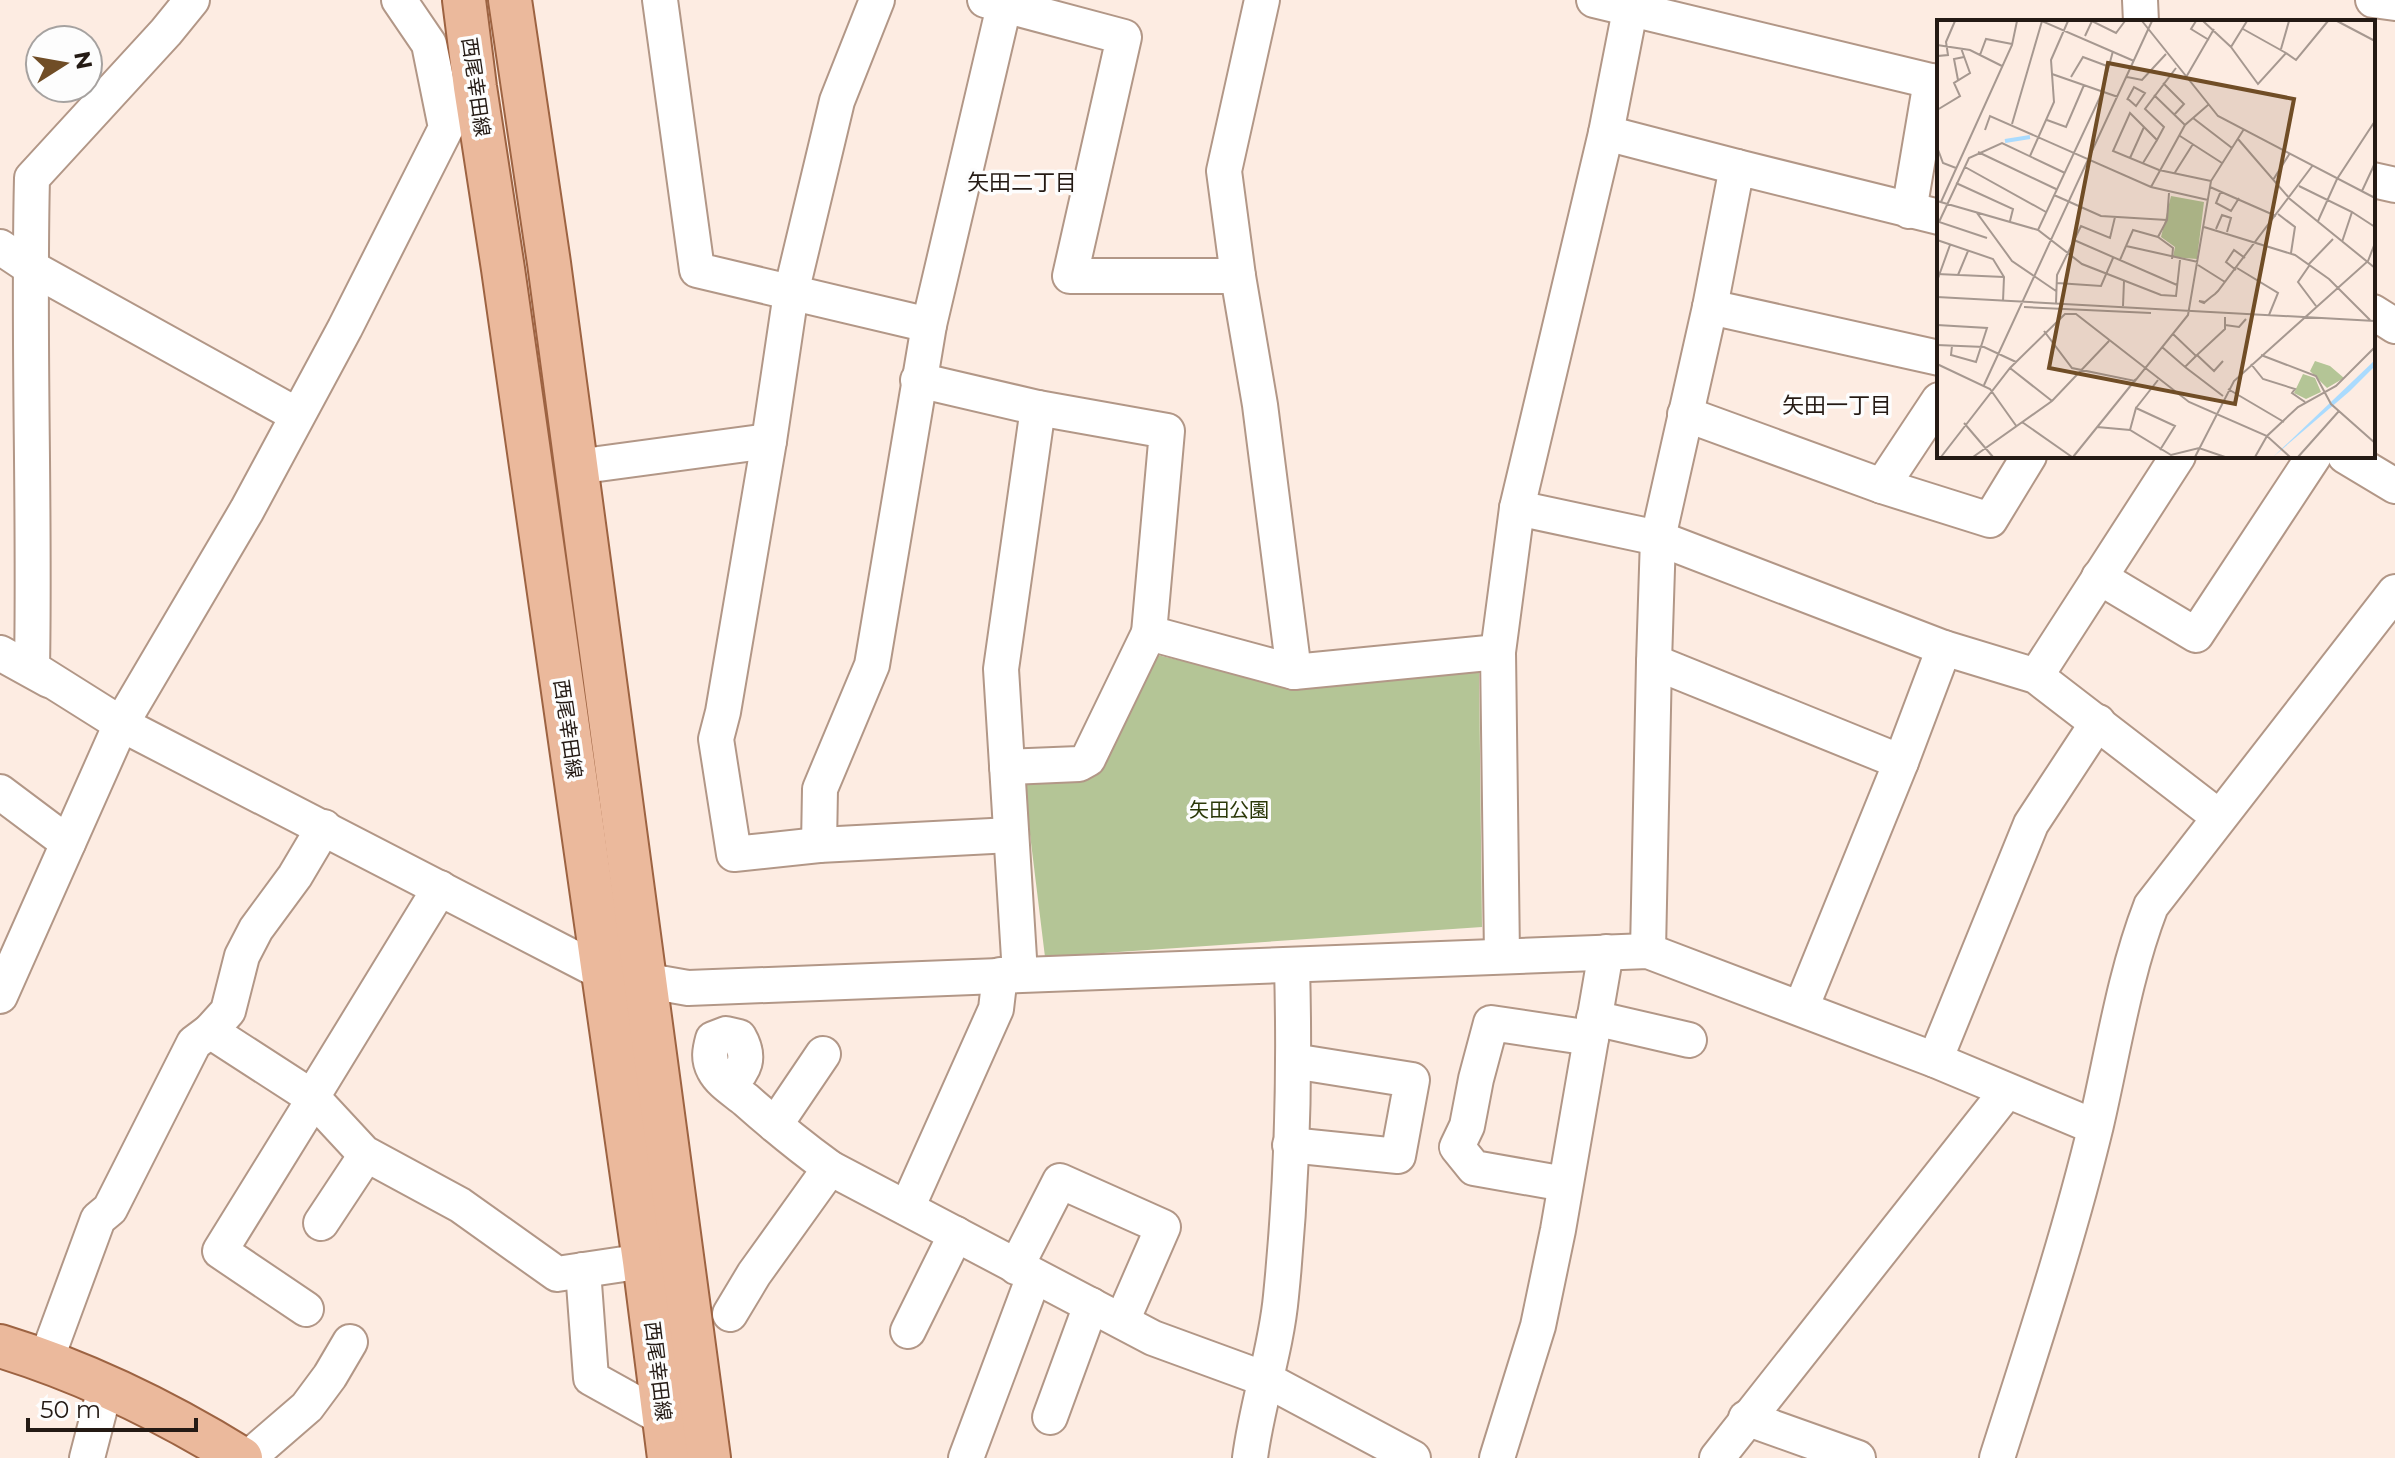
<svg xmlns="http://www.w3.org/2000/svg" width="2395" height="1458" font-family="Montserrat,'Noto Sans JP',sans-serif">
  <rect width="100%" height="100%" fill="#fdece2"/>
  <!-- green -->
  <path fill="#b4c596" d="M1153,654l139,33 187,-19 3,259 -437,30 -22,-180 74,-3z"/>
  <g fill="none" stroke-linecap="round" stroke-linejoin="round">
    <defs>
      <g id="minor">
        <path d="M192,0l-26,32 -134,146c-4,163 3,326 0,490l89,56 482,249 85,15 960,-37 287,109 160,67"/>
        <path d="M660,0l37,270 232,55"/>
        <path d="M877,0l-40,101 -46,192 -22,148 -46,271 -7,27 18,115 85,-9 192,-10"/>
        <path d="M985,0l139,37 -54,239h168"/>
        <path d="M1262,0l-38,171 14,105 22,129 34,267"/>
        <path d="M1594,0l345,83"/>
        <path d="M2140,0l1,22"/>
        <path d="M2373,0l22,3"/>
        <path d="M1606,133l131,34"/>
        <path d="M2373,180l22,5"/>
        <path d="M1909,211l22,-130"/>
        <path d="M0,247l30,20 267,148"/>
        <path d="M1710,307l229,51"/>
        <path d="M2373,312l22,14"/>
        <path d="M918,380l120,28 -37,261 19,305"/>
        <path d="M1939,400l-57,86 108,34 39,-64"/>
        <path d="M1038,408l129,23 -18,202"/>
        <path d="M1685,414l197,72"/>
        <path d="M2345,456l50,30"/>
        <path d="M576,467l193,-26"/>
        <path d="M1517,508l141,30 286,110 92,28 183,141"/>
        <path d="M2099,577l97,58 118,-179"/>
        <path d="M0,653l49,27"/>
        <path d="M1654,662l247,100"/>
        <path d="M2036,676l142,-220"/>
        <path d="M1007,767l72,-3 9,-5 61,-126 145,39 204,-20"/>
        <path d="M0,792l68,51"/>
        <path d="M819,845l1,-56 52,-124 57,-340 75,-319"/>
        <path d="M440,888l-128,209 52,56 96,52 97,69 87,-13"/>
        <path d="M1648,951l6,-289 4,-124 52,-231 27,-140 202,50"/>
        <path d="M1502,956l-4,-304 19,-144 89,-375 26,-133"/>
        <path d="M0,996l121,-272 126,-214 98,-182 101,-200 -17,-84 -30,-44"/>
        <path d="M1801,1008l100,-246 43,-114"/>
        <path d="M1594,1018l95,22"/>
        <path d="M1935,1060l96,-236 67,-102"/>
        <path d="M729,1086c16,-17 22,-28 10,-49l-13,-3 -13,5c-3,11 -5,20 1,31 6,12 21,21 32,30 27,24 55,47 84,68l323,170 112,41 148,79"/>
        <path d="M312,1097l-102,-66 18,-20 14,-55 14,-27 39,-53 29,-49"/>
        <path d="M775,1125l48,-71"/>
        <path d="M1290,1145l108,11 14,-76 -119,-19"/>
        <path d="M1565,1184l-91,-16 -17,-21 10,-21 9,-47 15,-56 100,15"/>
        <path d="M907,1208l89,-199 4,-34"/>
        <path d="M321,1223l45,-68"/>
        <path d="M1016,1267l44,-86 103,46 -41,94"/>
        <path d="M583,1270l8,108 72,40"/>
        <path d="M306,1309l-86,-58 94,-152"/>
        <path d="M730,1314l24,-40 76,-106"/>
        <path d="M908,1331l48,-97"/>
        <path d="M46,1360l52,-141 12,-10 84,-166 16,-12"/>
        <path d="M1050,1417l41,-112"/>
        <path d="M1746,1418l112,40"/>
        <path d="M87,1458l19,-73"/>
        <path d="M248,1458l59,-51 23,-31 20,-34"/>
        <path d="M966,1458l68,-182"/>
        <path d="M1250,1458c7,-55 26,-107 31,-162 11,-109 14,-221 11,-330"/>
        <path d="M1497,1458l41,-132 20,-96 48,-278"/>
        <path d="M1717,1458l290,-367"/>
        <path d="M1997,1458c35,-110 72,-221 99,-333 17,-73 28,-149 55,-219l244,-314"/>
      </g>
      <g id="major">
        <path d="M464,0l11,87 28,182 141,992 25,197"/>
        <path d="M510,0l39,263 160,1195"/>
        <path d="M0,1346c85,26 165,65 241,112"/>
      </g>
    </defs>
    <!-- minor casing -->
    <use href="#minor" stroke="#b29787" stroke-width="38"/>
    <!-- major casing -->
    <use href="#major" stroke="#9d6342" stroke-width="46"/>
    <!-- minor -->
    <use href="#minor" stroke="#fff" stroke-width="34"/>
    <!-- major -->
    <use href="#major" stroke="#ebb99c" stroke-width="42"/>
  </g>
  <g text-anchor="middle" stroke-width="7" stroke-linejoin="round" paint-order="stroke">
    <!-- street labels -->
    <g font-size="20" fill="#241a14" stroke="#fdfdfd">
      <text transform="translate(476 87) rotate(82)" y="7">西尾幸田線</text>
      <text transform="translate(568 729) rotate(82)" y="7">西尾幸田線</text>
      <text transform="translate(658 1371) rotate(83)" y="7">西尾幸田線</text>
    </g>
    <!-- park labels -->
    <g font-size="20" fill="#2b3808" stroke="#fdfdfd">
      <text x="1229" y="817">矢田公園</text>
    </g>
    <!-- neighbourhood labels -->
    <g font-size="22" fill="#241a14" stroke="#fdfdfd">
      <text x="1022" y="190">矢田二丁目</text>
      <text x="1837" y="413">矢田一丁目</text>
    </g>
  </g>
  <!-- overview -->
  <g transform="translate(1937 20)">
    <rect width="438" height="438" fill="#fdece2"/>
    <path d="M234,176l33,6 -7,57 -24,-2 2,-10 -14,-10zM378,341l15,5 14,12 -17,10 -17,-17zM366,354l12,4 6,14 -15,7 -12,-6z" fill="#b4c596"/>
    <path d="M438,340v6l-25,25 -77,66z" fill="#aadbfe"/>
    <path fill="none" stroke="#aadbfe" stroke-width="4" d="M68,121l25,-4"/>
    <path fill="none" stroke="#a69890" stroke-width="2" d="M205,1l76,95 157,82M259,1l-5,8 18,11M266,1l28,26M310,1l-16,26 27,37 28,-31 10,7 32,-39M400,1l38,20M306,9l43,24M148,16l7,-15 24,12 9,-12M0,25l33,5 32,16M344,29l8,-28M43,35l6,-16 26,5M239,48l-31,41 19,18 -7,13 -27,-27 -17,38 46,19 52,11M0,51l1,-15 10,-1 -2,-13 9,-21M115,54l66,23M134,57l12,-20 24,9M190,57l15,3 24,-26M248,59l29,-50M21,60l-4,-21 10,-2M226,63l21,21 -10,11M217,75l31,30M190,80l7,-13 11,6 -9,13 -8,-7M0,90l23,-14 -6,-13 16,-10 -9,-25M256,98l39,30M110,100l19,7 18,-42M75,104l30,-103 92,40M48,110l5,-14 161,71 57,13M243,116l42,27M301,119l52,60 85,69M0,127l6,16 13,5M41,132l78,37M93,136l24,-54 -3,-42 17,-39M193,138l14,-31M206,143l14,-23M28,147l81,45M237,154l19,-30M336,160l17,-27M19,163l57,26 -3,12M362,166l53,26 -10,30M214,167l34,-62 23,-20M273,167l66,29M284,171l-5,12 15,8 8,-13M425,171l13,-28M232,173l-2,27 -9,17 15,11 -1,11M117,175l47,21 66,4M0,181l101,29 44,34 79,31 15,1 4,-36M4,182l71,-157 5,-24M415,192l23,15M40,193l35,48 44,30M341,194l17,13 -4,26M381,201l19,-42 38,-58M267,207l91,28 34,24 41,41M279,209l6,-14 9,3 -4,14M101,210l63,-135 12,-44M50,218l-48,-16 30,-64 33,-15 63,30M0,220l56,19 11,18 -1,24M137,220l103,45M189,226l7,-16 25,7M183,240l6,-14 72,16M261,245l27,17M371,245l25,-26M372,246l-11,16 18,24M300,248l41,25 -9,22M299,250l-10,-8 8,-12 11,8M0,254l67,3M21,255l10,-24M0,261l13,-36M120,263l44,3 12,-28M0,277l438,24M268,282l-6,-1 5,2 1,-1 6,-5 4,-3 3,-3 95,-126M119,283l1,-28 24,-49 29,12 5,-21M186,286l1,-25M87,287l127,6M0,305l50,3 -11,34 -25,-7 1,-9M288,305l14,2 7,-8M107,311l28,37 63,13 53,-66 23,-134 33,-52M236,314l23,22 29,-27v-12M0,325l47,2 32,15M225,327l23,20 11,-11M260,335l17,16 9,-10M324,335l55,21 15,28 44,39M0,344l53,25 27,38M314,344l12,15 32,10 -3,4 13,9M248,347l38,29M73,348l42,33M47,365l168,-364M291,369l56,33M199,388l22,-28M85,402l50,35M27,403l29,34M160,407l33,3 41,25 28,-7 26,9M193,410l6,-22 39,18 -15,24M4,437l69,-89 55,-54h11l113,88 78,34 23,21M36,437l79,-56 57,-60M136,437l63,-78M258,437l39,-76 134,-120 7,-18M318,437l12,-21 31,-29 38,-21 39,-39M361,437l41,-46"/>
    <path fill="#704d26" fill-opacity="0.15" stroke="#704d26" stroke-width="4" d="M171,43l186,36 -59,305 -186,-36z"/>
    <rect width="438" height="438" fill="none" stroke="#241a14" stroke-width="4"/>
  </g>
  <!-- north arrow -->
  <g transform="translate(64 64) rotate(79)"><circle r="38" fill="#fdfdfd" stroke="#a6a2a0" stroke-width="2"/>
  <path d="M0-6L14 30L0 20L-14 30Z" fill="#704d26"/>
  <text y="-12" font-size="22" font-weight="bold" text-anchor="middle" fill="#241a14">N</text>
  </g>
  <!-- scale -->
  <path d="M28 1418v12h168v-12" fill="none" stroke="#241a14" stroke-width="4"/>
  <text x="40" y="1418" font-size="24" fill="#241a14" stroke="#fdfdfd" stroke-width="6" paint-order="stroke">50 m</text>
</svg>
